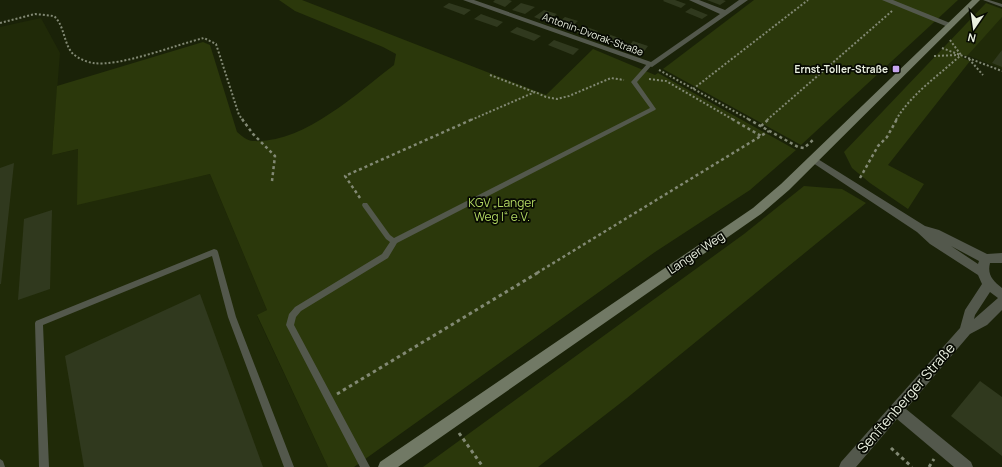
<svg xmlns="http://www.w3.org/2000/svg" width="1002" height="467" font-family="Manrope,sans-serif">
  <rect width="100%" height="100%" fill="#1a2208"/>
  <!-- built -->
  <g fill="#202a08">
    <path d="M1002,15v54l-35,-14z"/>
    <path d="M41,18l19,35 -8,102 26,-6 86,35 46,-10 57,136 -10,6 71,151h-328v-440z"/>
  </g>
  <!-- green -->
  <g fill="#2b380b">
    <path d="M279,0h23l244,95 47,-46 62,26 3,-2 138,77 -46,40 -95,62 -301,215h-26l-71,-152 10,-5 -57,-136 -133,31 1,-56 -26,6 5,-69 146,-44 7,3 27,87c4,3 10,9 16,9 50,3 103,-47 141,-76l2,-11 -13,-7 -88,-36z"/>
    <path d="M754,0h204l-157,145 -138,-76z"/>
    <path d="M986,3l16,6v8l-35,39 -5,-1 1,3 7,3 -82,104 36,19 -16,25 -38,-26 -18,-15 -8,-16z"/>
    <path d="M804,186l38,3 24,14 -239,195 -89,69h-115l321,-233z"/>
  </g>
  <!-- building -->
  <g fill="#30391e">
    <path d="M495,0h14l3,1 -7,6 -12,-5z"/>
    <path d="M664,0h11l11,4 -5,4 -18,-7z"/>
    <path d="M707,0h16l3,1 -6,4z"/>
    <path d="M449,3l22,7 -7,5 -21,-8z"/>
    <path d="M521,3l14,4 -10,7 -13,-4z"/>
    <path d="M691,8l17,7 -6,4 -17,-7z"/>
    <path d="M544,10l13,4 -10,8 -13,-5z"/>
    <path d="M481,14l22,8 -6,5 -23,-8z"/>
    <path d="M565,17l13,4 -9,8 -14,-4z"/>
    <path d="M584,26l14,5 -6,6 -15,-4z"/>
    <path d="M517,27l24,9 -7,5 -24,-9z"/>
    <path d="M608,34l14,5 -6,6 -14,-5z"/>
    <path d="M554,40l25,9 -6,6 -25,-10z"/>
    <path d="M633,41l15,5 -5,7 -16,-5z"/>
    <path d="M1002,50v17l-10,-4z"/>
    <path d="M14,163l-13,121h-1v-116z"/>
    <path d="M52,210l-2,79 -32,11 6,-81z"/>
    <path d="M200,294l63,173h-179l-19,-111z"/>
    <path d="M980,381l22,16v59l-51,-40z"/>
  </g>
  <g fill="none" stroke-linecap="round" stroke-linejoin="round">
    <!-- path-far2 -->
    <g stroke="#828974" stroke-width="2" stroke-dasharray="2 2" stroke-linecap="butt">
      <path d="M0,23l35,-9 19,2c11,10 9,27 19,38 5,4 13,8 20,9 27,4 82,-18 111,-25l12,6 23,71 4,5"/>
      <path d="M950,40l11,15"/>
      <path d="M942,48l60,23"/>
      <path d="M934,56l25,-1"/>
      <path d="M969,59l14,16"/>
      <path d="M659,70l91,50"/>
      <path d="M490,75l44,17"/>
      <path d="M649,79l17,2 68,39"/>
      <path d="M693,89l115,-89"/>
      <path d="M471,120l64,-28 11,5 11,2 12,-3 42,-18 13,2"/>
      <path d="M767,120l125,-109"/>
      <path d="M896,120c15,-26 42,-44 65,-65"/>
    </g>
    <!-- path-far1 -->
    <g stroke="#828974" stroke-width="2.5" stroke-dasharray="3 3" stroke-linecap="butt">
      <path d="M242,119l11,15 22,22 -3,25"/>
      <path d="M732,119l29,17"/>
      <path d="M748,119l50,28 6,1 9,-8"/>
      <path d="M761,126l8,-7"/>
      <path d="M860,178l18,-32 9,-9 10,-18"/>
      <path d="M360,198l-15,-22 128,-57"/>
      <path d="M537,273l232,-142"/>
    </g>
    <!-- path -->
    <g stroke="#828974" stroke-width="3" stroke-dasharray="3.5 3.5" stroke-linecap="butt">
      <path d="M337,394l202,-122"/>
      <path d="M459,433l24,34"/>
      <path d="M891,448l21,19"/>
      <path d="M929,467l5,-8"/>
    </g>
    <!-- service -->
    <g fill="#53584c" fill-rule="evenodd">
      <path d="M983,0h6l13,4v3z"/>
      <path d="M649,63l3,2 -15,17 19,27 -1,1 -258,133 -9,15 -87,53 -5,6 -2,8 76,142h-10l-74,-142 3,-11 6,-7 87,-53 8,-12 -4,-3 -23,-32 -1,-2 1,-2h4l23,32 4,3 256,-130 -19,-26 16,-18z"/>
      <path d="M214,249l3,1 1,2 18,65 58,150h-10l-56,-150 -16,-61 -169,69 6,142h-10l-4,-144 1,-2z"/>
      <path d="M0,459l3,2 2,6h-5z"/>
    </g>
    <!-- minor -->
    <g fill="#53584c" fill-rule="evenodd">
      <path d="M463,0h11l177,62 69,-48 -31,-14h10l26,10 14,-10h9l-96,67z"/>
      <path d="M882,0h11l62,25 -7,2z"/>
      <path d="M813,156l112,70 14,4 48,24 15,-1v10h-12c-3,12 3,18 12,25v22l-15,15 -17,9 -64,75 65,53 2,5h-19l-57,-48 -41,48h-17l2,-5 119,-134 5,-18 17,-26 -4,-9 -48,-31 -13,-12 -107,-71 -2,-2 2,-2zM951,246l28,15 -1,3zM990,292l8,6 -24,21 1,-4z"/>
    </g>
    <!-- secondary -->
    <path fill="#717965" fill-rule="evenodd" d="M972,0h8l-191,190 -28,24 -363,253h-20l2,-5 373,-254 28,-24z"/>
  </g>
  <!-- markers -->
  <rect fill="#c7a6f0" stroke="#070a02" stroke-width="1.5" x="892" y="65" width="8" height="8" rx="2"/>
  <g text-anchor="middle" stroke-width="3.5" stroke-linejoin="round" paint-order="stroke">
    <!-- far-street labels -->
    <g font-size="10" fill="#eaf0e0" stroke="#070a02">
      <text transform="translate(593 34) rotate(20)" y="4">Antonin-Dvorak-Straße</text>
    </g>
    <!-- far-poi labels -->
    <g font-size="10" font-weight="bold" fill="#eaf0e0" stroke="#070a02" text-anchor="end">
      <text x="888" y="73">Ernst-Toller-Straße</text>
    </g>
    <!-- park labels -->
    <g font-size="12" fill="#b4da63" stroke="#070a02">
      <text x="502" y="207">KGV „Langer<tspan x="502" dy="14">Weg I“ e.V.</tspan></text>
    </g>
    <!-- street labels -->
    <g font-size="12" fill="#eaf0e0" stroke="#070a02">
      <text transform="translate(696 253) rotate(-34)" y="4">Langer Weg</text>
    </g>
    <!-- near-street labels -->
    <g font-size="14" fill="#eaf0e0" stroke="#070a02">
      <text transform="translate(906 398) rotate(-49)" y="5">Senftenberger Straße</text>
    </g>
  </g>
  <!-- north arrow -->
  <g transform="translate(974 28) rotate(193)" stroke="#070a02" stroke-width="3" paint-order="stroke">
  <path d="M0-3L7 15L0 10L-7 15Z" fill="#eaf0e0"/>
  <text y="-6" font-size="11" font-weight="bold" text-anchor="middle" fill="#eaf0e0">N</text>
  </g>
</svg>
